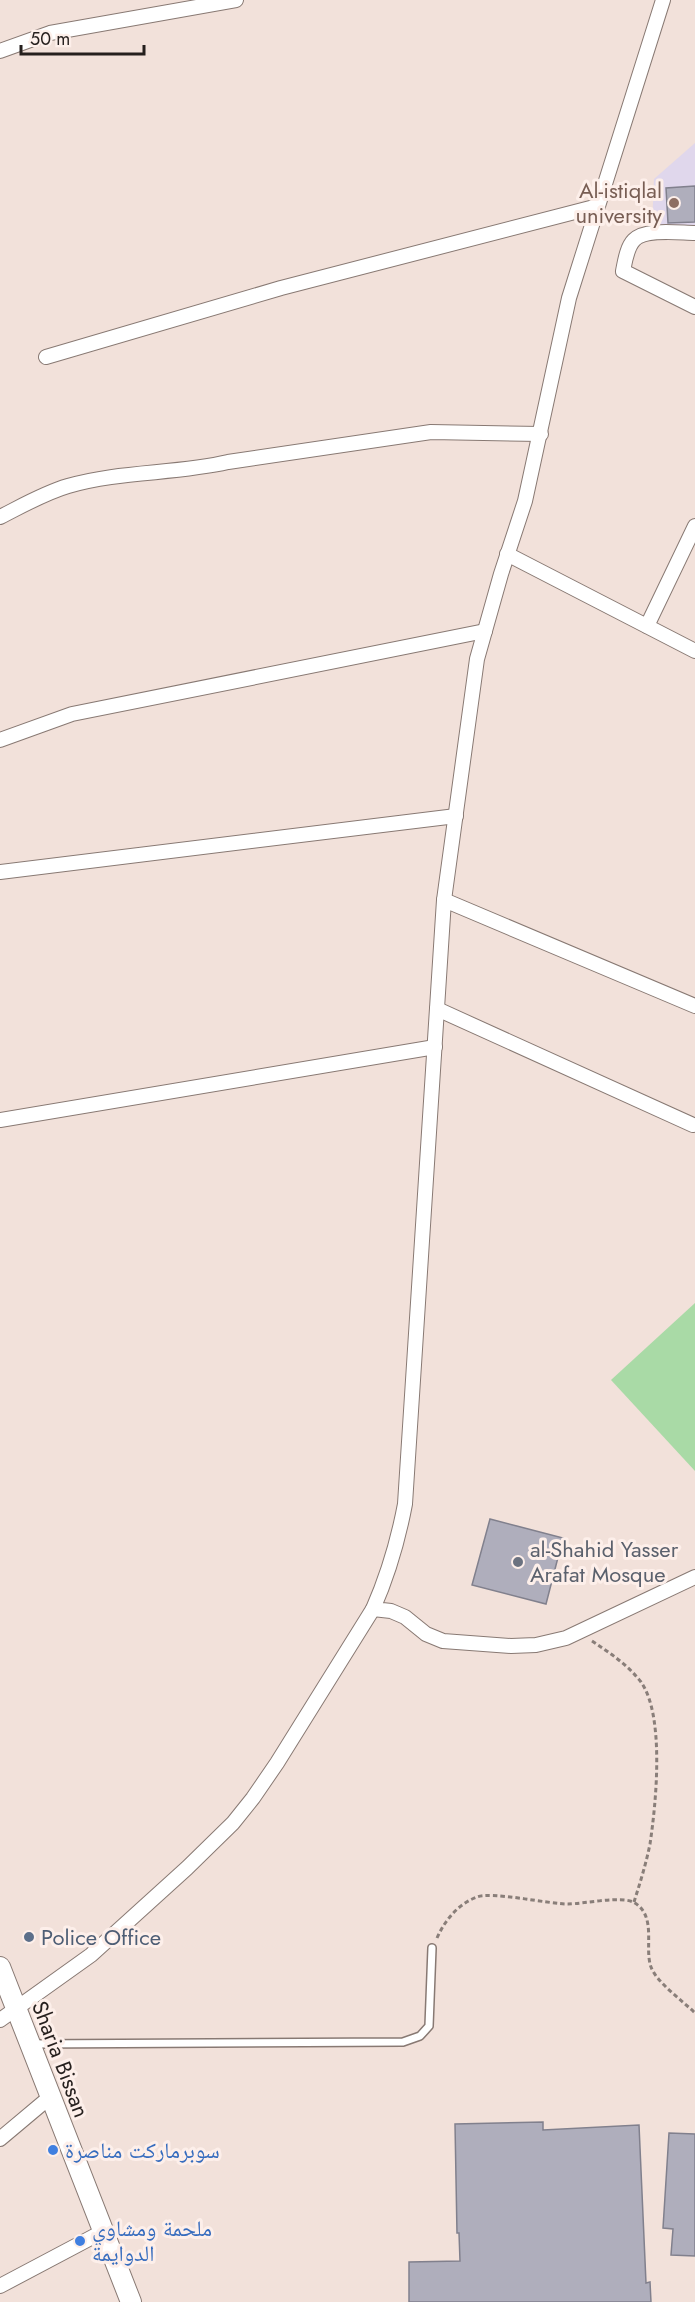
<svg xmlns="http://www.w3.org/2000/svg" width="695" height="2302" font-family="Jost,'Noto Naskh Arabic',sans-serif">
  <rect width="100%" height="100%" fill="#f2e1da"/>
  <!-- education -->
  <path fill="#e0d7ec" d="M695,143v83l-43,1 2,-48z"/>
  <!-- green -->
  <path fill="#a9daa6" d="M695,1303v168l-84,-91z"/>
  <!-- building -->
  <g fill="#afaebc" stroke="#81808d" stroke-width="1.5">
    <path d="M695,186v36l-27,1 -2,-35z"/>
    <path d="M490,1519l73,19 -17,66 -74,-19z"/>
    <path d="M543,2122v8l96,-5 7,158 4,-1 1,20h-242v-40l51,-1 -1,-28h-2l-2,-109z"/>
    <path d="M669,2133l26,1v122l-24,-1 2,-26 -10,-1z"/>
  </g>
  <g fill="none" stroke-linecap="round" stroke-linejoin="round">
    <defs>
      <path id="lane" d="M31,2044l372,-2 17,-6 9,-10 3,-78"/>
      <g id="street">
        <path d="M663,0l-94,298 -44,203 -24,73 -24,85 -33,241 -39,604c-7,37 -17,71 -32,105l18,2 14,6 21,17 17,7 68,5 25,-1 30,-7 129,-61"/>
        <path d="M0,51l50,-18 186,-33"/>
        <path d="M695,233c-15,0 -50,-5 -61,7 -7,7 -9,21 -11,31l72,36"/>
        <path d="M46,357l235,-69 317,-82"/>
        <path d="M0,517c22,-11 44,-24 68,-31 51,-15 108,-12 160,-24l203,-30 110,2"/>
        <path d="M507,554l188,97"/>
        <path d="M647,626l48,-100"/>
        <path d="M0,740l72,-26 413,-83"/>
        <path d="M0,872l456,-56"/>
        <path d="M444,900l251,106"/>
        <path d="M437,1009l256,116"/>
        <path d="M0,1120l435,-73"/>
        <path d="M0,2020l91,-65 96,-87 46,-45 20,-25 24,-35 96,-154"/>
        <path d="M0,2139l50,-42"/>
        <path d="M0,2286l102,-54"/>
      </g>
      <path id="secondary" d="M0,1967l131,335"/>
    </defs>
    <!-- lane casing -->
    <use href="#lane" stroke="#887973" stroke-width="10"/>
    <!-- street casing -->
    <use href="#street" stroke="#887973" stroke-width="16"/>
    <!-- secondary casing -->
    <use href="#secondary" stroke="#887973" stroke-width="22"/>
    <!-- path -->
    <g stroke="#897e79" stroke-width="3" stroke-dasharray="4.5 3" stroke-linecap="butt">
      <path d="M592,1641c18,12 36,24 49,41 24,34 15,122 9,162 -4,20 -10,39 -16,58"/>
      <path d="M437,1938c8,-18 21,-34 40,-41 14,-6 71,7 91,7 16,0 55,-9 67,-1 22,14 9,45 16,64 6,16 32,34 44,46"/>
    </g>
    <!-- lane -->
    <use href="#lane" stroke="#fff" stroke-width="7"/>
    <!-- street -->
    <use href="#street" stroke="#fff" stroke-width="14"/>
    <!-- secondary -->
    <use href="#secondary" stroke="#fff" stroke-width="20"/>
  </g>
  <!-- markers -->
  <circle fill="#8d6e63" stroke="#fdefea" stroke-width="2" cx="674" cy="203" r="6"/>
  <circle fill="#6b7280" stroke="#fdefea" stroke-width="2" cx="518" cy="1562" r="6"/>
  <circle fill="#5c6f8a" stroke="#fdefea" stroke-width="2" cx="29" cy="1937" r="6"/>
  <g fill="#3f7fe0" stroke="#fdefea" stroke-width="2">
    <circle cx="53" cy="2150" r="6"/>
    <circle cx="80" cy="2241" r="6"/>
  </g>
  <g text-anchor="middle" stroke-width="6" stroke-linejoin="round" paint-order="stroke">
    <!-- education labels -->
    <g font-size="22" fill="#785e54" stroke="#fdefea" text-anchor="end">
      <text x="662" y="198">Al-istiqlal<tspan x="662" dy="25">university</tspan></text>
    </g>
    <!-- worship labels -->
    <g font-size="22" fill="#5b616d" stroke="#fdefea" text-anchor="start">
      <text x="530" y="1557">al-Shahid Yasser<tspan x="530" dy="25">Arafat Mosque</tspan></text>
    </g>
    <!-- service labels -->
    <g font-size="22" fill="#4e5e75" stroke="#fdefea" text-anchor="start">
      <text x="41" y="1945">Police Office</text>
    </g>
    <!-- street labels -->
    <g font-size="22" fill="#251f1d" stroke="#fdefea">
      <text transform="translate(61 2059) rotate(69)" y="8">Sharia Bissan</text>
    </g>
    <!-- shop labels -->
    <g font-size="22" fill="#366cbe" stroke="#fdefea" text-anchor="start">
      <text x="65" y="2158">سوبرماركت مناصرة</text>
      <text x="92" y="2236">ملحمة ومشاوي<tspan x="92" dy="25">الدوايمة</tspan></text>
    </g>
  </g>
  <!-- scale -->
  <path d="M21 45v9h123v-9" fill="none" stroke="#251f1d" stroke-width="3"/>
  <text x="30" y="45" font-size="18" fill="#251f1d" stroke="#fdefea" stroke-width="4.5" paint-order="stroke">50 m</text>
</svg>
